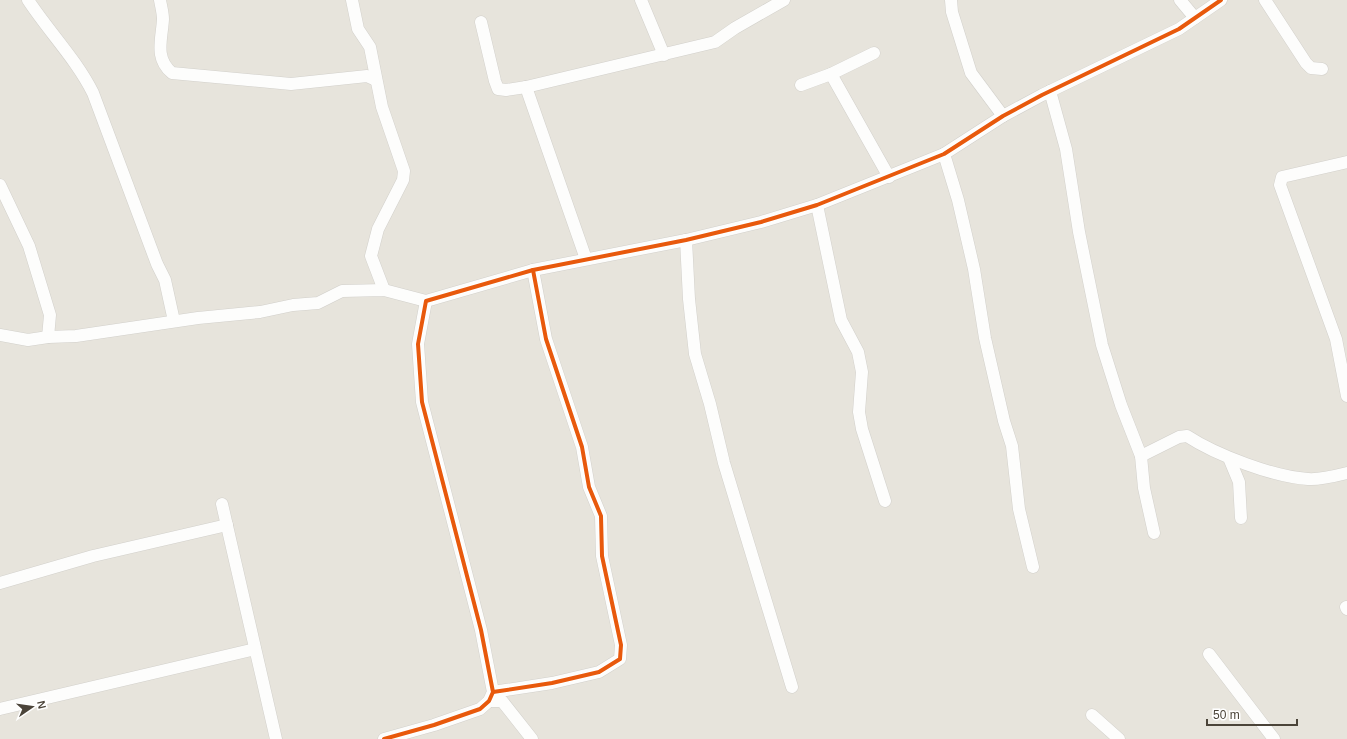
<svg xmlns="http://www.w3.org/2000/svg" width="1347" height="739" font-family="Helvetica,sans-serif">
  <rect width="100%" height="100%" fill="#f4f2ee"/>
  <!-- residential -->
  <rect fill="#e7e4dc" x="0" y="0" width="1347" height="739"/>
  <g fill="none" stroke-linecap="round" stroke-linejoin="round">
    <defs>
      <g id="minor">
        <path d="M28,0c21,32 48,59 65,93l64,171 8,16 9,41"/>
        <path d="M160,0c1,6 3,13 3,19 -1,20 -9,39 9,54l119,11 76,-8 9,4"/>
        <path d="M352,0l6,29 12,18 12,60 22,64 -1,9 -25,49 -7,27 13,34"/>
        <path d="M641,0l23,55"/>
        <path d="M951,0l1,12 19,61 32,43"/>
        <path d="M1180,0l15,18"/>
        <path d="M1265,0l41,63 5,5 11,1"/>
        <path d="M481,22l14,59 3,8 8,1 20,-3 189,-45 20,-14 49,-28"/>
        <path d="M831,74l58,103"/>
        <path d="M801,85l30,-11 43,-21"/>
        <path d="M526,87l60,172"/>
        <path d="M1050,91l16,58 13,83 23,113 19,60 20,51 3,32 10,45"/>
        <path d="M944,154l14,46 16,69 11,69 19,83 8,25 7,63 14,58"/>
        <path d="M1347,162l-65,15 -2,8 56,154 11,57"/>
        <path d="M0,185l29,61 21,69 -2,22"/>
        <path d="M817,205l24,115 17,32 4,20 -3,40 3,17 23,72"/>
        <path d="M686,240l3,59 6,55 15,50 14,59 68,224"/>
        <path d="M0,335l28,5 20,-3 28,-1 122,-18 62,-6 33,-7 25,-2 24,-12 42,-1 42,11"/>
        <path d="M1141,456l38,-19 8,-1c29,19 87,41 121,43 12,1 27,-3 39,-6"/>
        <path d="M1229,458l10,24 2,36"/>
        <path d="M222,504l54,235"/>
        <path d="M0,583l93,-27 134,-31"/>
        <path d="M1346,607l1,2"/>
        <path d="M1209,654l65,85"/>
        <path d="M493,692l59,-9 47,-11 21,-13 1,-14 -19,-89 -1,-40 -12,-29 -7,-40 -36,-108 -13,-69"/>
        <path d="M489,701h13l30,38"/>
        <path d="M0,709l255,-60"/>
        <path d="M1092,715l27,24"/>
        <path d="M384,739l50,-14 46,-16 9,-8 4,-9 -12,-62 -59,-228 -4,-58 8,-43 107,-31 153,-30 75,-18 56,-17 127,-51 59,-38 39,-21 137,-66 42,-29"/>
      </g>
    </defs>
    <!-- minor casing -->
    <use href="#minor" stroke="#d2d0cb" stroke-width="13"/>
    <!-- minor -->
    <use href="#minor" stroke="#fdfdfc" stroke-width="12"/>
    <defs>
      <g id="cycleway">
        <path d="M493,692l59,-9 47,-11 21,-13 1,-14 -19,-89 -1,-40 -12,-29 -7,-40 -36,-108 -13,-69"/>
        <path d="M384,739l50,-14 46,-16 9,-8 4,-9 -12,-62 -59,-228 -4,-58 8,-43 107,-31 153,-30 75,-18 56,-17 127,-51 59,-38 39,-21 137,-66 42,-29"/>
      </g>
    </defs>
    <!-- cycleway casing -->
    <use href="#cycleway" stroke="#fff" stroke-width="6"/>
    <!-- cycleway -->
    <use href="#cycleway" stroke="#e8590c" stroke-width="4"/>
  </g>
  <!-- north arrow -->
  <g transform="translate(32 707) rotate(77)" stroke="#ffffff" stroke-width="3" paint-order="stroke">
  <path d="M0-3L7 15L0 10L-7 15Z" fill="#4b4439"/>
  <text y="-6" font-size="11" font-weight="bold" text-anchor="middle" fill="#4b4439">N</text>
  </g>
  <!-- scale -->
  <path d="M1207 719v6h90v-6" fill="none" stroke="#4b4439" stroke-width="2"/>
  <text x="1213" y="719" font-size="12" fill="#4b4439" stroke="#ffffff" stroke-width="3" paint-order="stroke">50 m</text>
</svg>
